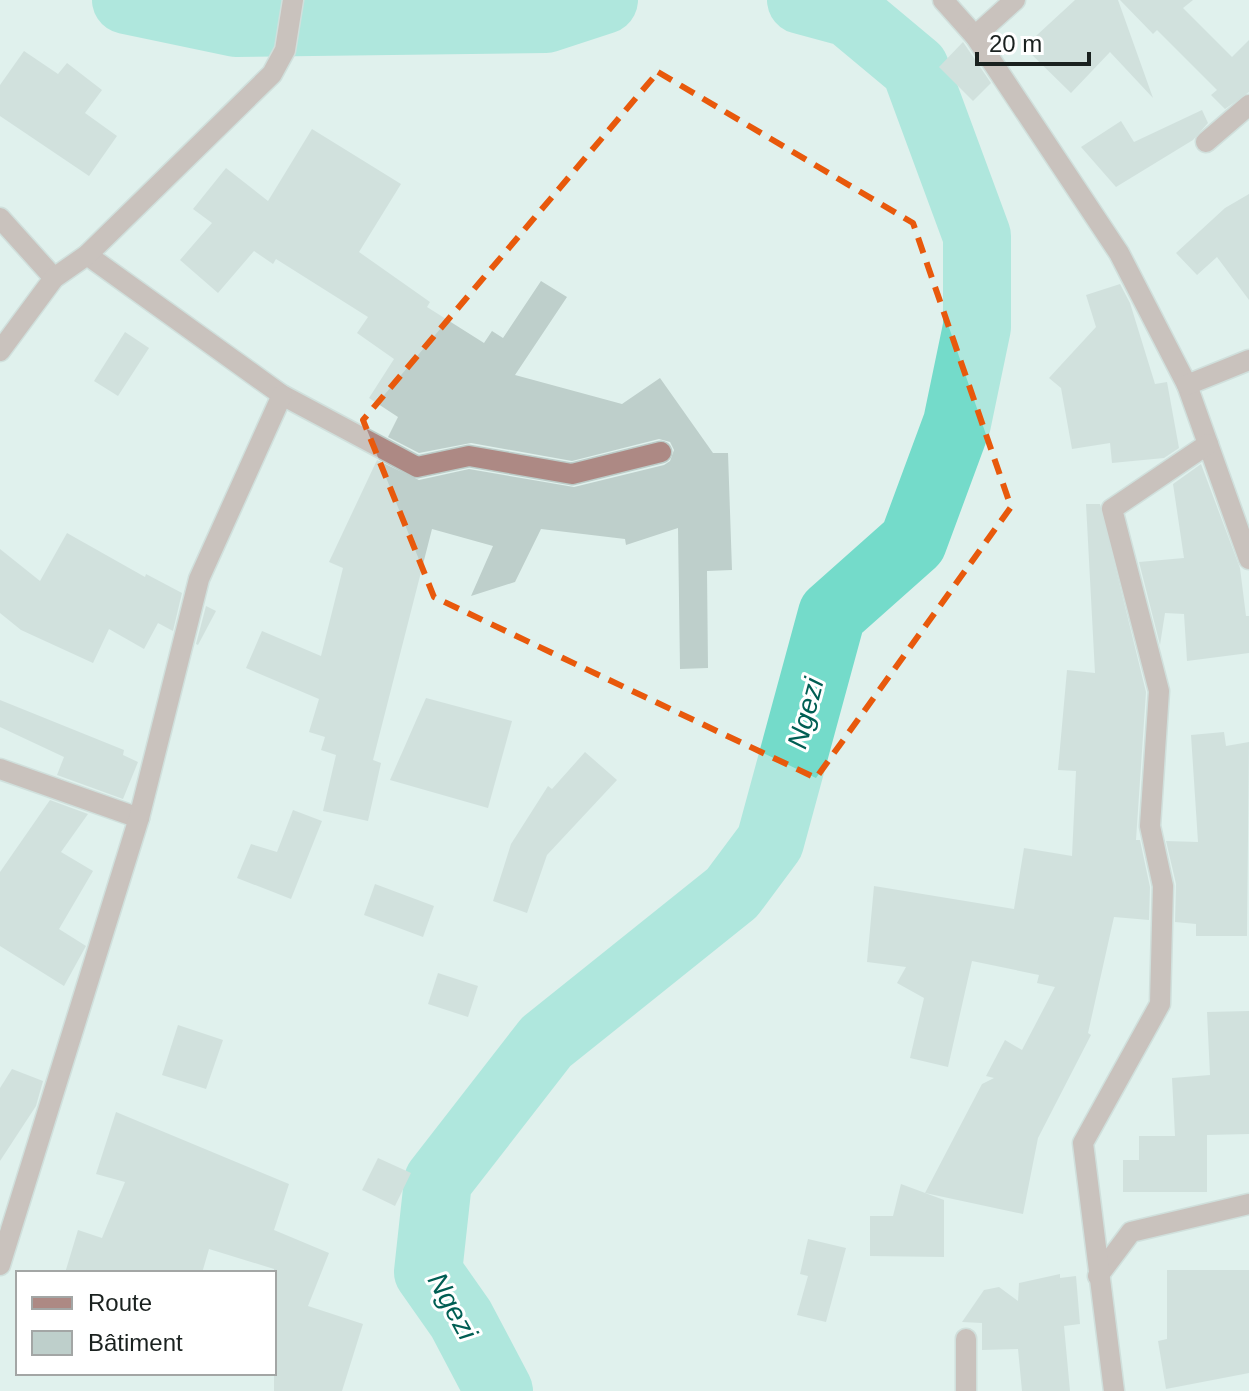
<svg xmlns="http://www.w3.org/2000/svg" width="1249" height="1391" font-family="Arial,sans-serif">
  <rect width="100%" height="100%" fill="#e0f1ed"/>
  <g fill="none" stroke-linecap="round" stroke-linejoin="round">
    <!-- river -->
    <g stroke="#74dbca" stroke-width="68">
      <path d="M126,0l110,23 310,-4 58,-19"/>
      <path d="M499,1391l-38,-72 -33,-47 10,-91 108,-139 186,-149 38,-51 62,-228 81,-72 44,-119 20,-96v-91l-62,-168 -66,-55 -48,-13"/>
    </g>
  </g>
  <!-- building -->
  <g fill="#becfcb">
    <path d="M1075,0h43l35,98 -43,-46 -39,41 -47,-46z"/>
    <path d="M1120,0h73l-10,8 49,49 17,-17v52l-24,17 -14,-14 6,-5 -60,-60 -4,4z"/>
    <path d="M963,42l28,41 -18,18 -34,-34z"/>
    <path d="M24,51l34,23 9,-11 35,27 -17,23 32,23 -28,40 -89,-60v-31z"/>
    <path d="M1202,110l6,13 -15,17 -77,47 -35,-40 40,-26 13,21z"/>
    <path d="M312,129l89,55 -42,68 71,50 -3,5 57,36 8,-12 11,7 38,-57 26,16 -52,78 107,29 38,-26 53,75h15l4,117 -25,1 1,97 -28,1 -2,-141 -52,17 -1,-6 -84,-10 -26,53 -44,14 22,-50 -61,-17 -59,231 8,3 -13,58 -45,-10 13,-56 -15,-5 4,-13 -16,-5 10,-33 -73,-31 16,-37 59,25 22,-88 -14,-6 48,-102 42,20 50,-11 105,18 90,-22 6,-4 4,-11 -4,-8 -11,-3 -87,22 -101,-18 -52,10 -31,-16 10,-20 -29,-19 25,-39 -37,-26 11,-16 -92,-58 -3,5 -19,-13 -36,42 -38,-33 32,-37 -19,-14 33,-41 42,33z"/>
    <path d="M1249,194v106l-32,-43 -20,18 -21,-22 49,-45z"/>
    <path d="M1120,284l10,19 25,81 12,-2 12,66 -15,10 -52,5 -2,-20 -38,6 -11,-61 -12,-10 47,-51 -10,-32z"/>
    <path d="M125,332l24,16 -31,48 -24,-15z"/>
    <path d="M1201,464l39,104 6,48h3v37l-62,8 -3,-47 -19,-1 -5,32 -21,-83 45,-4 -11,-74z"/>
    <path d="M1086,504h14l46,188 -10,148h4l10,47 -1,33 -35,-3 -26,116 3,2 -53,103 -15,76 -98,-21 57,-109 12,-6 -8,-2 19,-36 17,10 33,-63 -18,-4 2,-8 -67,-14 -24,106 -38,-9 14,-60 -27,-15 9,-16 -39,-5 7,-76 140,23 10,-61 48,8 4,-85 -18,-1 9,-100 28,3z"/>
    <path d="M67,533l78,44 1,-3 36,19 -9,38 -15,-8 -14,26 -35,-20 -16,34 -72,-33 -21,-17v-64l40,32z"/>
    <path d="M206,606l10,5 -18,34 -2,-1z"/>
    <path d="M426,698l86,23 -24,87 -98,-28z"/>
    <path d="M0,700l124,50 -1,5 15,7 -15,37 -66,-24 7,-18 -64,-30z"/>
    <path d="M1224,732l2,14 23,-4 -2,194h-51v-12l-21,-2 1,-38 -10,-43 32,1 -7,-107z"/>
    <path d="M585,752l32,28 -70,75 -20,58 -34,-12 18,-57 37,-58 4,3z"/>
    <path d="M50,800l38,14 -27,38 32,19 -34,58 27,17 -22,40 -64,-40v-74z"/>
    <path d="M293,810l29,11 -31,78 -54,-21 14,-34 26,8z"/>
    <path d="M375,884l59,22 -11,31 -59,-22z"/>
    <path d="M438,973l40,13 -10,31 -40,-13z"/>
    <path d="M1249,1011v123l-42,1v57h-84v-32h16v-24h36l-3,-58 38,-3 -3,-63z"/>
    <path d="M178,1025l45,15 -17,49 -44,-14z"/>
    <path d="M12,1069l31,12 -7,25 -36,55v-73z"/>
    <path d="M116,1112l173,72 -15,46 55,23 -21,53 55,18 -21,67h-68v-122l-65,-20 -7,24h-137l13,-43 24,8 23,-56 -29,-8z"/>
    <path d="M378,1158l33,15 -16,33 -33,-16z"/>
    <path d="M901,1184l43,16v57l-74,-1v-40h23z"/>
    <path d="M808,1239l38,9 -20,74 -29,-7 11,-39 -8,-2z"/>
    <path d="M1167,1270h82v103l-83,16 -8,-48 9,-2z"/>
    <path d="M1060,1274v4l16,-2 4,48 -16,2 6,65h-48l-4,-42 -36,1v-27l-20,-1 22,-32 15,-3 19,14 1,-18z"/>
  </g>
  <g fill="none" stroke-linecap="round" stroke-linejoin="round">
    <defs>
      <g id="minor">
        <path d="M943,0l32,36 144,217 68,132 62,174"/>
        <path d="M975,36l40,-36"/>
        <path d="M1206,142l43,-37"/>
        <path d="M0,218l54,60"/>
        <path d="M87,255l195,140 135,72 52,-11 103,18 89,-22"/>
        <path d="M0,351l54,-73 33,-23 185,-181 13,-24 8,-50"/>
        <path d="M1187,385l62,-25"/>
        <path d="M0,769l139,49"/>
        <path d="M0,1265l139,-447 60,-239 83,-184"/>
        <path d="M1098,1276l33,-44 118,-28"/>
        <path d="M966,1339v52"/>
        <path d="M1114,1391l-31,-248 77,-139 3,-118 -13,-60 9,-135 -47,-182 96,-65"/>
      </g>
    </defs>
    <!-- minor casing -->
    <use href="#minor" stroke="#bcccc8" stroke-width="23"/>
    <!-- minor -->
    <use href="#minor" stroke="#ad8984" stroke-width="20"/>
  </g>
  <!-- marked area -->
  <path d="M0 0H1249V1391H0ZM658,72l255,151 98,284 -195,271 -382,-181 -71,-177z" fill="#e0f1ed" fill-opacity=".55" fill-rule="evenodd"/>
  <path fill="none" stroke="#e8590c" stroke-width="6" stroke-dasharray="16 10" stroke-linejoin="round" d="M658,72l255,151 98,284 -195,271 -382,-181 -71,-177z"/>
  <g text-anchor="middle" stroke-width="6" stroke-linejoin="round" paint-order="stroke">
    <!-- water labels -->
    <g font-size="28" font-style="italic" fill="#005e53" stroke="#fff">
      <text transform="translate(805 713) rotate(-75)" y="10">Ngezi</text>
      <text transform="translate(453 1306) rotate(61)" y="10">Ngezi</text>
    </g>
  </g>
  <!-- legend -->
  <rect x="16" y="1271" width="260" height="104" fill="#ffffff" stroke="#a3a6a5" stroke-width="2"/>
  <rect x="32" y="1297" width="40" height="12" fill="#ad8984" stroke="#a3a6a5" stroke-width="2"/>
  <text x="88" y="1311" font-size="24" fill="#1a211f">Route</text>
  <rect x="32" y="1331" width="40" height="24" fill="#becfcb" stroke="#a3a6a5" stroke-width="2"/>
  <text x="88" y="1351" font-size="24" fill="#1a211f">Bâtiment</text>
  <!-- scale -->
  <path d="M977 52v12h112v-12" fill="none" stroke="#1a211f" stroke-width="4"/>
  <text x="989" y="52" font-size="24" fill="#1a211f" stroke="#ffffff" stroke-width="6" paint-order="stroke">20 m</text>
</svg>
